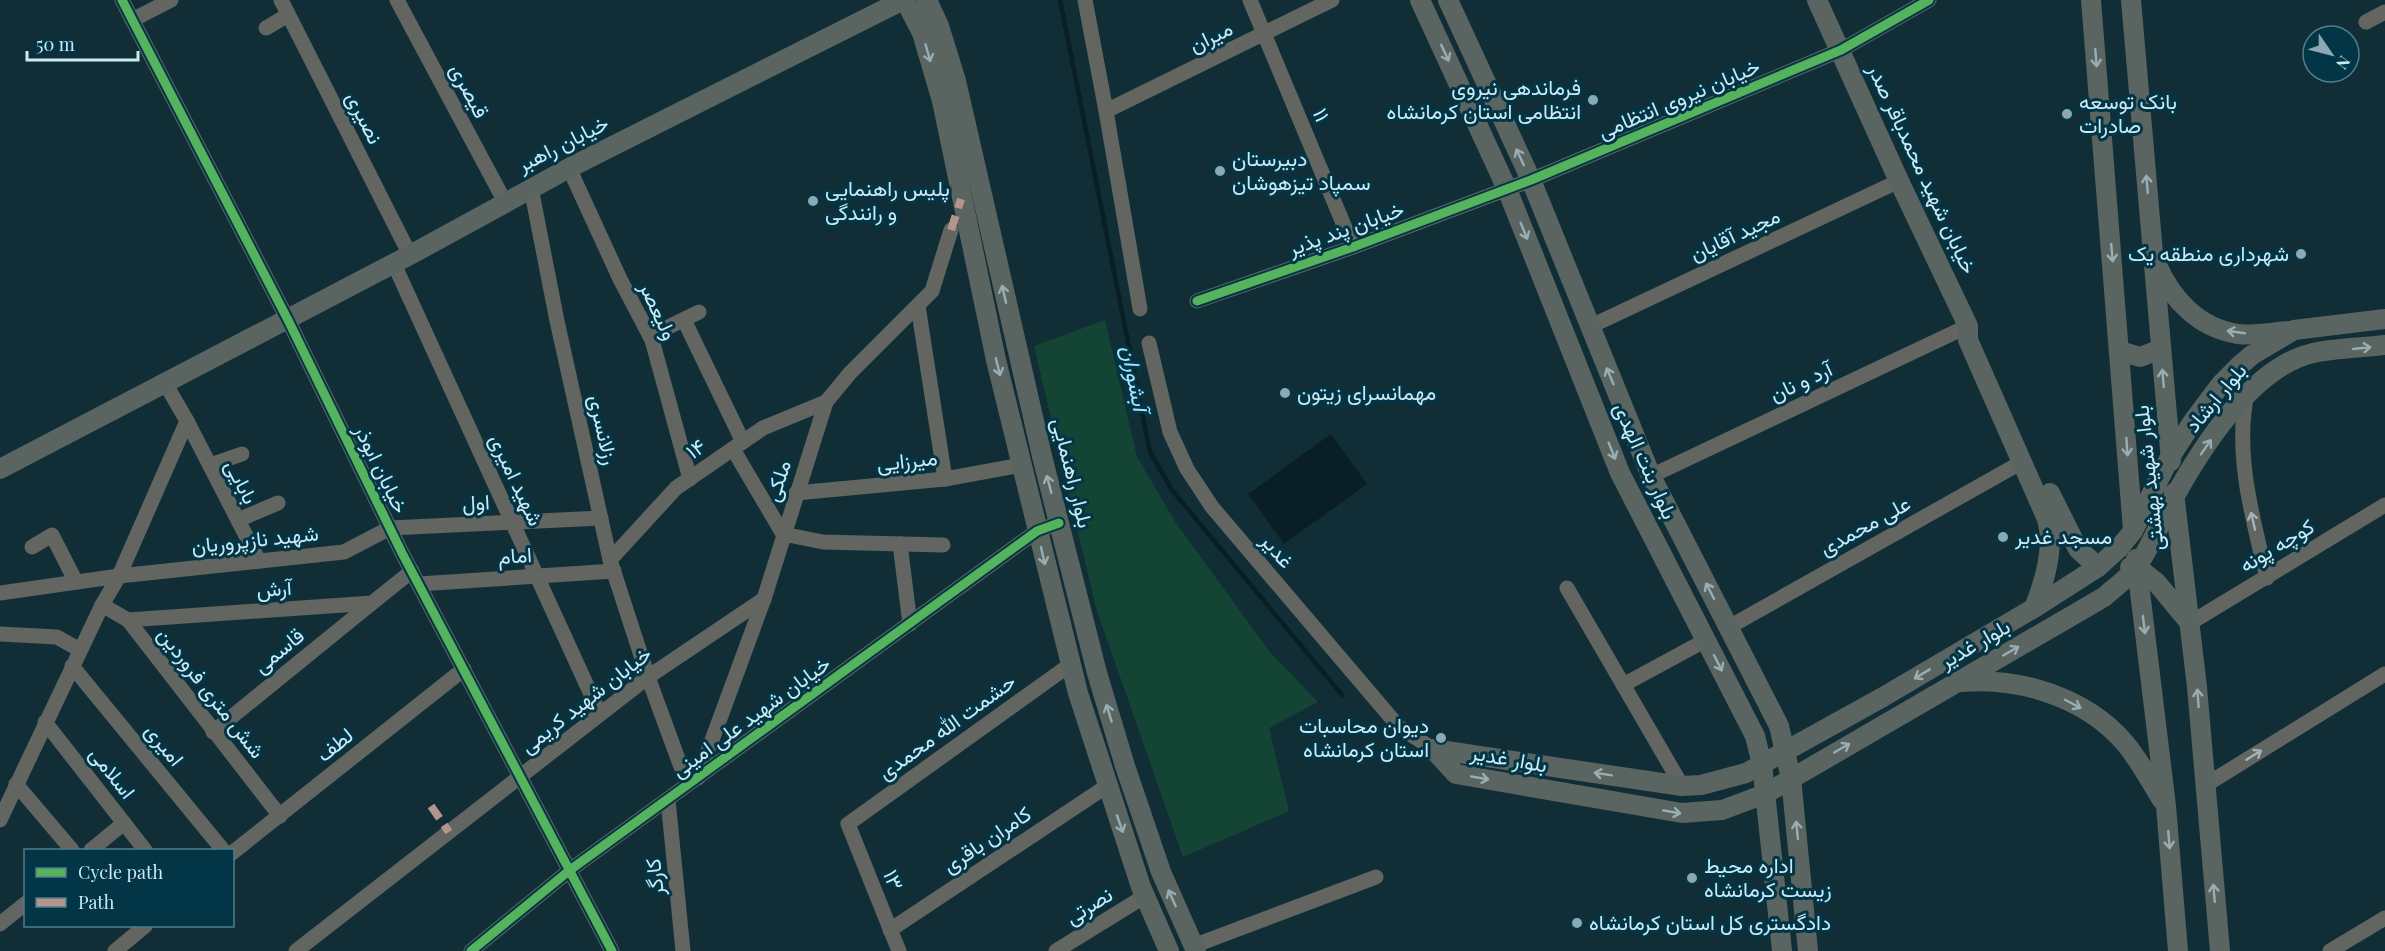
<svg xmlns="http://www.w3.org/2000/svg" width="2385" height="951" font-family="'Playfair Display',Vazirmatn,serif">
  <rect width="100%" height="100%" fill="#112e37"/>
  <!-- green -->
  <path fill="#144434" d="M1105,320l32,137 39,66 93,128 49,51 -49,26 20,83 -106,46 -87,-249 -62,-262z"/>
  <!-- water -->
  <path fill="#091e25" d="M1331,434l36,50 -83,60 -36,-50z"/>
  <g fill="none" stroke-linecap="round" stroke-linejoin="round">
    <!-- stream -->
    <path stroke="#091e25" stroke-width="4.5" d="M1060,0l90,452 22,38 170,205"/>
    <!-- minor -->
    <g stroke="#626560" stroke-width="15">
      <path d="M122,0l166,320 114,233 210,398"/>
      <path d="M281,0l129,255"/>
      <path d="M397,0l108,202"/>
      <path d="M1085,0l21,111 34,198"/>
      <path d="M1250,0l103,247"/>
      <path d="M132,20l39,-20"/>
      <path d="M2366,22l19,-10"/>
      <path d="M266,28l22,-13"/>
      <path d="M1106,111l226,-111"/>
      <path d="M569,168l51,111 32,61 38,139"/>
      <path d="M531,188l26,133 53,239 38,117 33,90"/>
      <path d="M394,264l206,450"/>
      <path d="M1197,301l156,-54 178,-67 310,-130 88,-50"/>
      <path d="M918,306l27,173"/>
      <path d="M684,320l59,122"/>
      <path d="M1589,327l310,-146"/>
      <path d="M650,336l49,-24"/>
      <path d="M1149,343l21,89 17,37 25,38 187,220 34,22"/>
      <path d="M2247,394c-13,59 6,126 20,184"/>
      <path d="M187,421l72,140"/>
      <path d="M733,449l50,85 40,8 120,3"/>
      <path d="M210,465l32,-11"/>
      <path d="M1651,476l317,-150"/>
      <path d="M796,493l149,-14 77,-14"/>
      <path d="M238,520l40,-17"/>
      <path d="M900,544l10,80"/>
      <path d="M32,547l20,-12 24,47"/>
      <path d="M610,560l66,-72 87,-60 63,-26"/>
      <path d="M419,584l195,-13"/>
      <path d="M1567,588l115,198"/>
      <path d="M0,593l119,-17 225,-24 46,-24 211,-10"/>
      <path d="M102,605l26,15 152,196"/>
      <path d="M128,620l244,-17 40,-32"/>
      <path d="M2190,623l195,-118"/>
      <path d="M1729,627l293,-165"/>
      <path d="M0,634l57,3 23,13"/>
      <path d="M72,666l151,184"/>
      <path d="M1623,685l83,-45"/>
      <path d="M45,722l100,128"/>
      <path d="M213,732l159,-129"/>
      <path d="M698,778l66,-179 62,-197 24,-29 82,-82 19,-61"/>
      <path d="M16,784l56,66"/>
      <path d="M2204,786l181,-112"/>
      <path d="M668,800l15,151"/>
      <path d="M0,820l102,-215 17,-29 68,-155 -22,-38"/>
      <path d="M91,850l33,-27"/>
      <path d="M232,853l232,-184"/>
      <path d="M0,924l26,-21"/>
      <path d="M890,930l217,-144"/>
      <path d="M1193,946l183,-69"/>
      <path d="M115,951l30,-25"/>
      <path d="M296,951l352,-274 116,-78"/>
      <path d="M471,951l99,-81 467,-339 22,-8"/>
      <path d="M899,951l-51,-127 223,-160"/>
      <path d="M1056,951l89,-55"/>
      <path d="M2330,951l55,-33"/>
    </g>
    <!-- major -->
    <g stroke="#5a6562" stroke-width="20">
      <path d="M905,0l17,33 20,68 54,259 82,333 63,194 28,64"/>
      <path d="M927,0l12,26 17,55 86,375 55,217 28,93 36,106 35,79"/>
      <path d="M1420,0l87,189 113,284 135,263 7,28 20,187"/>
      <path d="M1448,0l83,180 120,296 128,250 12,52 17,173"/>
      <path d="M1817,0l82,181 69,145v14l79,179c8,29 -2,62 -13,89"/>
      <path d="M2091,0l42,530"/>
      <path d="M2131,0l40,461"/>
      <path d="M2157,265c15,35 42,63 81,69 16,2 35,-2 51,-3"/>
      <path d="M2120,351l20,6 21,-8"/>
      <path d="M0,469l410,-214 159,-87 334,-168"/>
      <path d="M2050,493l28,56 20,18"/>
      <path d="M2174,493l23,194 23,264"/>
      <path d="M2136,559l30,247 12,145"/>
      <path d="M2130,567h7l19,15 34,41"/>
      <path d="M1961,682c58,-5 124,15 163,60 15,17 26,39 38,58"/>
      <path d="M1433,749l23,25 226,39 40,-3 43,-16 339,-197c11,-10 26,-20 34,-32 12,-18 21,-40 32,-60 28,-52 81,-138 143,-152 23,-5 48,-5 72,-8"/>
      <path d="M1433,749l249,37 19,-1 45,-12 137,-76 151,-89 64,-41 21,-19 14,-17 37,-74 24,-37 27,-36 18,-18 13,-11 42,-25 91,-11"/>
    </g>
    <!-- quiet -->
    <g stroke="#b2968c" stroke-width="8" stroke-dasharray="15 8" stroke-linecap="butt">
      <path d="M951,230l10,-31"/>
      <path d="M431,806l18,26"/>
    </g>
    <defs>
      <g id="cycleway">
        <path d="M122,0l166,320 114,233 210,398"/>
        <path d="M1197,301l156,-54 178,-67 310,-130 88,-50"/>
        <path d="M471,951l99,-81 467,-339 22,-8"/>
      </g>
    </defs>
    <!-- cycleway casing -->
    <use href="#cycleway" stroke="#023646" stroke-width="13"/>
    <!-- cycleway -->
    <use href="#cycleway" stroke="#56b35d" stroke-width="9"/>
  </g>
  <!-- one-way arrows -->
  <defs><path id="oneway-shaft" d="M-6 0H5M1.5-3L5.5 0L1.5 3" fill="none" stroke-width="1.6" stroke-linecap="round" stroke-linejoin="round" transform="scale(1.5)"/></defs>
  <g stroke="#99aeb3">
    <use href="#oneway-shaft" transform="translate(928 53) rotate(74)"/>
    <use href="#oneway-shaft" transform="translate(1445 53) rotate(65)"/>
    <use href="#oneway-shaft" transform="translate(2096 58) rotate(85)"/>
    <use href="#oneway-shaft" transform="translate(1520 157) rotate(-115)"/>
    <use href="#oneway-shaft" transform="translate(2147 184) rotate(-95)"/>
    <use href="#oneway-shaft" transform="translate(1524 231) rotate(68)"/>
    <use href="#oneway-shaft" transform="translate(2112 253) rotate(85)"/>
    <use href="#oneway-shaft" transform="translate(1004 294) rotate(-103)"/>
    <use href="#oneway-shaft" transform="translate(2236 332) rotate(-172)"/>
    <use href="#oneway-shaft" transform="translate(2362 348) rotate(-6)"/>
    <use href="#oneway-shaft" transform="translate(998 367) rotate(76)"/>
    <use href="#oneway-shaft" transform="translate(1610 376) rotate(-113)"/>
    <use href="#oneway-shaft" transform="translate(2163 378) rotate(-95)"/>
    <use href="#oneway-shaft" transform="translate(2127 447) rotate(86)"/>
    <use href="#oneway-shaft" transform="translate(2206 447) rotate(-55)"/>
    <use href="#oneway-shaft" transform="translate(1612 451) rotate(68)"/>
    <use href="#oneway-shaft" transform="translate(1049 484) rotate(-105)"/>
    <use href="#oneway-shaft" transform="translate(1043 556) rotate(77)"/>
    <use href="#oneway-shaft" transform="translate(1710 591) rotate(-117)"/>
    <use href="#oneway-shaft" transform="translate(2144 625) rotate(83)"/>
    <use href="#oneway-shaft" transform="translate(2011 651) rotate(-30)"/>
    <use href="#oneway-shaft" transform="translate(1718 663) rotate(63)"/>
    <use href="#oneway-shaft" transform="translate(1922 674) rotate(149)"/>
    <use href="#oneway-shaft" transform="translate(2198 698) rotate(-94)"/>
    <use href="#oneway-shaft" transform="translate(2073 704) rotate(28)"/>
    <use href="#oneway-shaft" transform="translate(1109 713) rotate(-107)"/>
    <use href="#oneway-shaft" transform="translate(1842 748) rotate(-30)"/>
    <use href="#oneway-shaft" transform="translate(1603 774) rotate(-171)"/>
    <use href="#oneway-shaft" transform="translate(1480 778) rotate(10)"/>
    <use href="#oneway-shaft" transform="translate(1672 812) rotate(10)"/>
    <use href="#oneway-shaft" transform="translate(1120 824) rotate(71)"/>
    <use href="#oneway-shaft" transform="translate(1797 830) rotate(-96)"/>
    <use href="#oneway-shaft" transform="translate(2169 840) rotate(85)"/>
    <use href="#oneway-shaft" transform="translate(2214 893) rotate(-95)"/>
    <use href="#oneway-shaft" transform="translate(1172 898) rotate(-114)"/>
  </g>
  <g stroke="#a2b5ba">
    <use href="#oneway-shaft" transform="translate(2253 521) rotate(-103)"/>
    <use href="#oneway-shaft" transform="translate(2254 755) rotate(-32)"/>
  </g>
  <!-- markers -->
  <g fill="#8ba8b3" stroke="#023646" stroke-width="2">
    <circle cx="1593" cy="100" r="6"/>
    <circle cx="2067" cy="114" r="6"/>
    <circle cx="1220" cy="171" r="6"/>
    <circle cx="813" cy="201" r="6"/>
    <circle cx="2301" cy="254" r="6"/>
    <circle cx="1285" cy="393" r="6"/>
    <circle cx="2003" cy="537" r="6"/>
    <circle cx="1441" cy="738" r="6"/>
    <circle cx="1692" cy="878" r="6"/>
    <circle cx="1577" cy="923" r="6"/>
  </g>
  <g text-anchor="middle" stroke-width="6" stroke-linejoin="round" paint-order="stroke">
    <!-- street labels -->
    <g font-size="21" fill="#cceaf6" stroke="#023646">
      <text transform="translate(1211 37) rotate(-26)" y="7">میران</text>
      <text transform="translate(469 91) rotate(62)" y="7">قیصری</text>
      <text transform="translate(1679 99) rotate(-23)" y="7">خیابان نیروی انتظامی</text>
      <text transform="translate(1321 115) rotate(67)" y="7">۱۱</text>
      <text transform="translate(364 118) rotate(63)" y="7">نصیری</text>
      <text transform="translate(563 144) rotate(-27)" y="7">خیابان راهبر</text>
      <text transform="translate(1922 169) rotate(65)" y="7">خیابان شهید محمدباقر صدر</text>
      <text transform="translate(1346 229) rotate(-20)" y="7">خیابان پند پذیر</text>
      <text transform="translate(1735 235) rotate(-25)" y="7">مجید آقایان</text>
      <text transform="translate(658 311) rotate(65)" y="7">ولیعصر</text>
      <text transform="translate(1801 382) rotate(-25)" y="7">آرد و نان</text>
      <text transform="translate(2216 398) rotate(-50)" y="7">بلوار ارشاد</text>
      <text transform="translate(603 430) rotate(78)" y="7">رزلانسری</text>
      <text transform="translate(696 449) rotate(-35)" y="7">۱۴</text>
      <text transform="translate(907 461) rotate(-6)" y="7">میرزایی</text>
      <text transform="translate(1645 461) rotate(66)" y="7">بلوار بنت الهدی</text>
      <text transform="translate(381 469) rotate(64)" y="7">خیابان ابوذر</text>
      <text transform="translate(1072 473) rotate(76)" y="7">بلوار راهنمایی</text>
      <text transform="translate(2149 478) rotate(-96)" y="7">بلوار شهید بهشتی</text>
      <text transform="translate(516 480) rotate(65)" y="7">شهید امیری</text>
      <text transform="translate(778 481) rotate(-72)" y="7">ملکی</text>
      <text transform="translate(241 482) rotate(63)" y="7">بابایی</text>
      <text transform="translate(476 503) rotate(-3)" y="7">اول</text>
      <text transform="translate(1865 526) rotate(-29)" y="7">علی محمدی</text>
      <text transform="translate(255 540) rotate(-6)" y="7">شهید نازپروریان</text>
      <text transform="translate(2277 546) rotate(-31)" y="7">کوچه پونه</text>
      <text transform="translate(1277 551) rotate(50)" y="7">غدیر</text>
      <text transform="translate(515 556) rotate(-4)" y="7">امام</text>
      <text transform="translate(274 589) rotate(-4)" y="7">آرش</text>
      <text transform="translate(1975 644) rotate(-30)" y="7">بلوار غدیر</text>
      <text transform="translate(279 651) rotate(-39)" y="7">قاسمی</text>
      <text transform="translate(211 693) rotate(52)" y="7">شش متری فروردین</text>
      <text transform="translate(586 700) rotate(-38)" y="7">خیابان شهید کریمی</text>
      <text transform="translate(751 717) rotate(-36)" y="7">خیابان شهید علی امینی</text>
      <text transform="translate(947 727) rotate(-36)" y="7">حشمت الله محمدی</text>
      <text transform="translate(164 745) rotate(51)" y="7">امیری</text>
      <text transform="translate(335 745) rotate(-39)" y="7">لطف</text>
      <text transform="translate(1509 759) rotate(10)" y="7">بلوار غدیر</text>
      <text transform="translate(112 773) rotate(52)" y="7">اسلامی</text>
      <text transform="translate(987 840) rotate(-34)" y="7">کامران باقری</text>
      <text transform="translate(655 877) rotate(-96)" y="7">کارگر</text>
      <text transform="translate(893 880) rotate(68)" y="7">۱۳</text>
      <text transform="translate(1089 906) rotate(-32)" y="7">نصرتی</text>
    </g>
    <!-- poi labels -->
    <g font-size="21" fill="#cceaf6" stroke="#023646" text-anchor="start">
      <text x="1581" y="95" text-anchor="end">فرماندهی نیروی<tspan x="1581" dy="24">انتظامی استان کرمانشاه</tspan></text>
      <text x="2079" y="109">بانک توسعه<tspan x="2079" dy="24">صادرات</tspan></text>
      <text x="1232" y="166">دبیرستان<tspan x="1232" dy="24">سمپاد تیزهوشان</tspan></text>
      <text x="825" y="196">پلیس راهنمایی<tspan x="825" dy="24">و رانندگی</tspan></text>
      <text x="2289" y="261" text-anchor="end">شهرداری منطقه یک</text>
      <text x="1297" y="400">مهمانسرای زیتون</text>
      <text x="2015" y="544">مسجد غدیر</text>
      <text x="1429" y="733" text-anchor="end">دیوان محاسبات<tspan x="1429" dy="24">استان کرمانشاه</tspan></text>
      <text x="1704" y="873">اداره محیط<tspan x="1704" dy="24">زیست کرمانشاه</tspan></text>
      <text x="1589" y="930">دادگستری کل استان کرمانشاه</text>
    </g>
    <!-- water labels -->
    <g font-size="22" font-style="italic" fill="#a7e5fe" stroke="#023646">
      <text transform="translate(1135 378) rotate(79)" y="8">آبشوران</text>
    </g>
  </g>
  <!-- legend -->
  <rect x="24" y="849" width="210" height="78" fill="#023646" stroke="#537e8c" stroke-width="1.5"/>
  <rect x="36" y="868" width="30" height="9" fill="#56b35d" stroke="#537e8c" stroke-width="1.5"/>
  <text x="78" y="879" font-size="18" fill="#cceaf6">Cycle path</text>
  <rect x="36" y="898" width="30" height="9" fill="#b2968c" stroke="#537e8c" stroke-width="1.5"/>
  <text x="78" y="909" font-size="18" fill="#cceaf6">Path</text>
  <!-- north arrow -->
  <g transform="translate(2331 54) rotate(125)"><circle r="28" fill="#023646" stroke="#537e8c" stroke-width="1.5"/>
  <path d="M0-4.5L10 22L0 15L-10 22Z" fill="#8ba8b3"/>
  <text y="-9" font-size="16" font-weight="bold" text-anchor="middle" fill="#cceaf6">N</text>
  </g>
  <!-- scale -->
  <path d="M27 51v9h111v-9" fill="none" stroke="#cceaf6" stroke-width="3"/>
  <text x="36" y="51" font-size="18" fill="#cceaf6" stroke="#023646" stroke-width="4.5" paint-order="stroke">50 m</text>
</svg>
